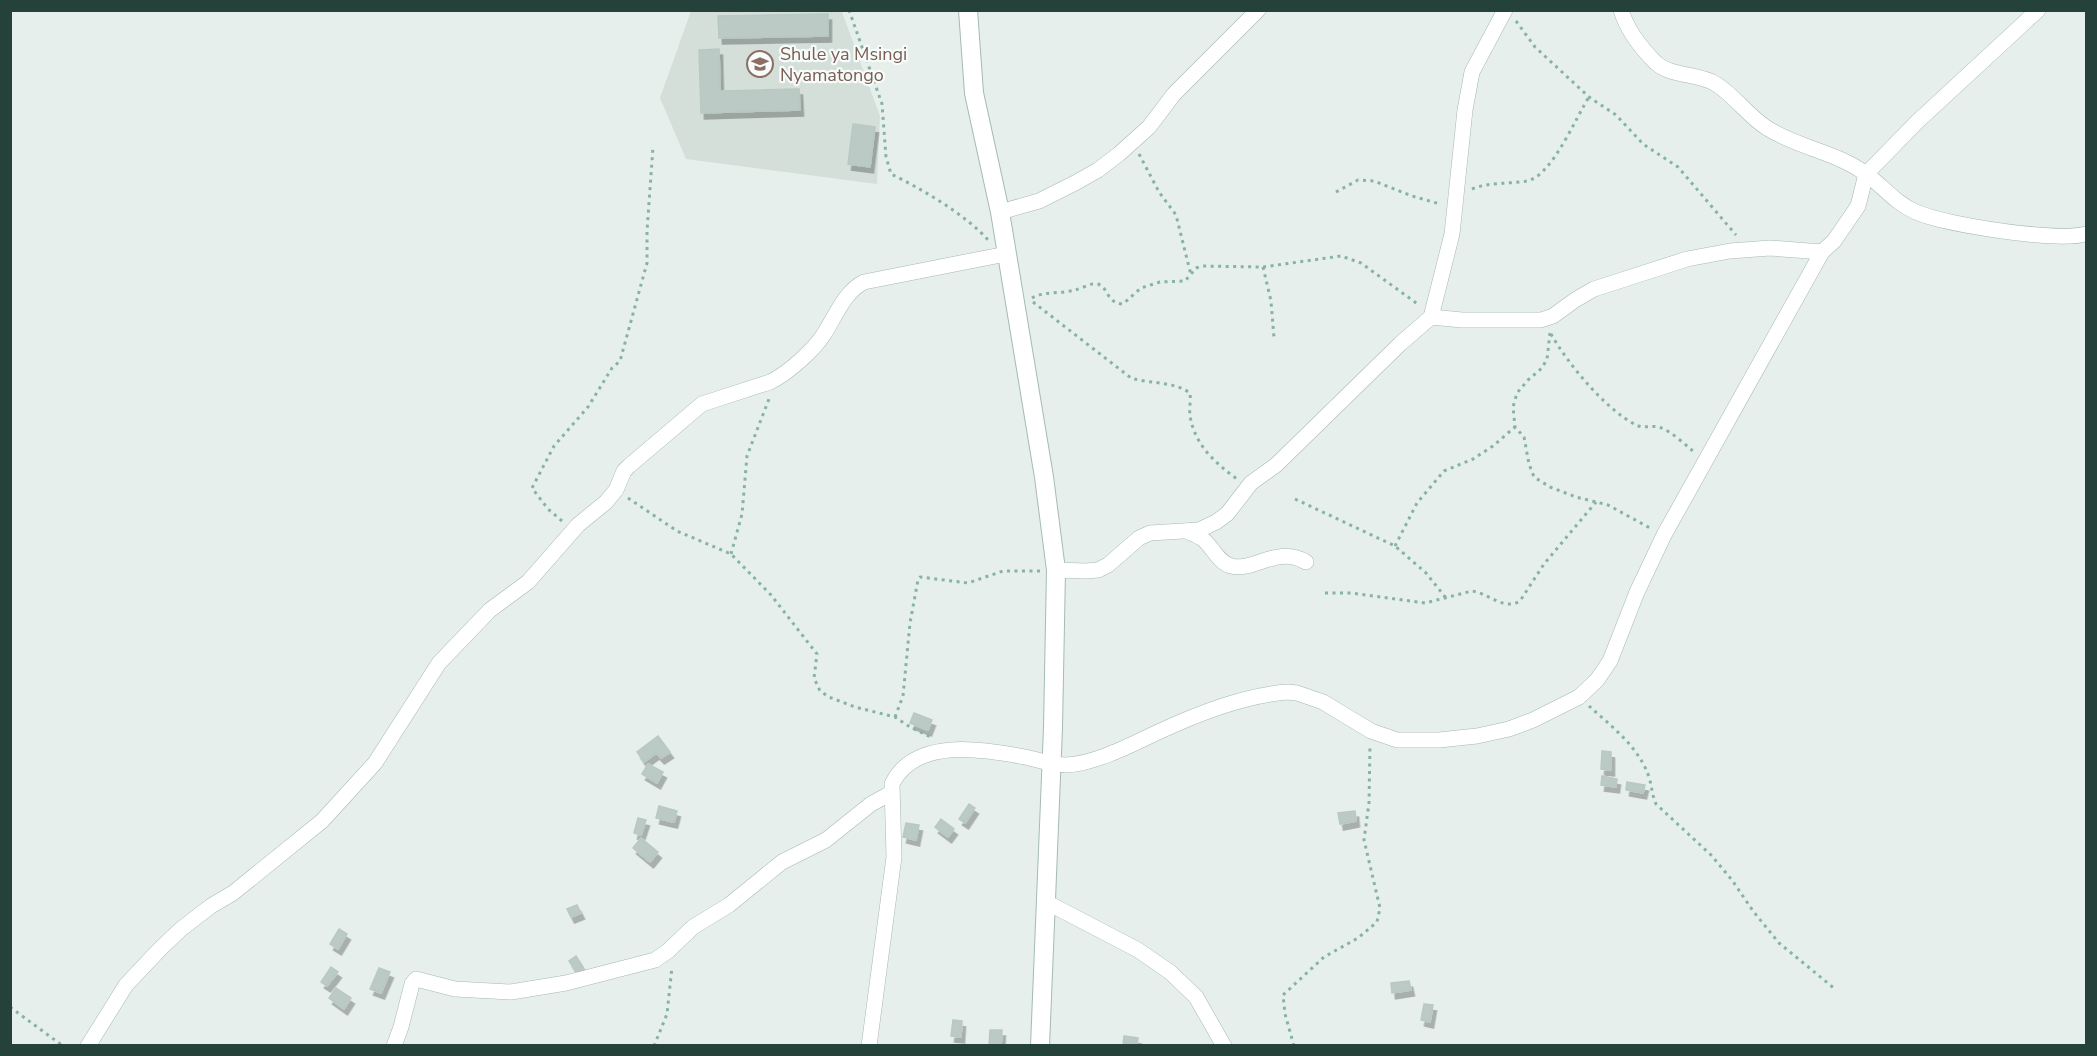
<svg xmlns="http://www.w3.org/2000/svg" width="2097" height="1056" font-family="'Nunito Sans',sans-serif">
  <defs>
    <filter id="shadow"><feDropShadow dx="3.5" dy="6" stdDeviation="0" flood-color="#0004"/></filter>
  </defs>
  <rect width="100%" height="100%" fill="#e6efeb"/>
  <!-- built -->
  <path fill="#d4dfda" d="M826,10l16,2 38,104 -3,68 -191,-25 -26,-61 31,-87z"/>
  <!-- building -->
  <g fill="#bbcac4" stroke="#b8c9c2" stroke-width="1.5" filter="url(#shadow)">
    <path d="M828,14v22l-109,2 -1,-22z"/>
    <path d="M719,49l1,42 79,-2 1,21 -99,3 -2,-63z"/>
    <path d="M853,124l22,3 -5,40 -22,-3z"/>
    <path d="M914,713l18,7 -4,10 -18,-7z"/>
    <path d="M658,736l12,16 -9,6 -5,-5 -12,9 -7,-10z"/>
    <path d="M1602,751l9,1v18l-10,-1z"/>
    <path d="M648,764l15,8 -6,11 -15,-9z"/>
    <path d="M1602,776l15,3 -1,8 -15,-2z"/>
    <path d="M1627,782l18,3 -2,8 -17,-3z"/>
    <path d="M969,804l6,4 -10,15 -6,-4z"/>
    <path d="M659,806l18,5 -3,11 -18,-4z"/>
    <path d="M1355,811l1,10 -16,3 -2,-11z"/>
    <path d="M638,818l8,2 -5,15 -7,-2z"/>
    <path d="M941,819l13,10 -6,8 -13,-10z"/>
    <path d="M906,823l13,2 -3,15 -13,-3z"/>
    <path d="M641,838l17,14 -8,10 -17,-14z"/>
    <path d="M577,905l4,8 -10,4 -4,-8z"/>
    <path d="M339,929l8,5 -9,15 -8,-5z"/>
    <path d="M576,956l8,13 -7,4 -8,-12z"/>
    <path d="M331,967l7,5 -11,14 -6,-4z"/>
    <path d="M379,968l11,4 -9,21 -11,-4z"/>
    <path d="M1409,981l2,9 -19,3 -1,-10z"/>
    <path d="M336,988l15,10 -7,11 -15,-11z"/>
    <path d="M1424,1004l9,1 -3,17 -9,-2z"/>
    <path d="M953,1020l9,1 -1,16 -10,-1z"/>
    <path d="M990,1030h12l-1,16h-12z"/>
    <path d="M1124,1036l14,2 -1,8h-14z"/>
  </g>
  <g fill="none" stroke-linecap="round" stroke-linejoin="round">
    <defs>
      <g id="street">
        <path d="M1621,10c6,20 21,39 35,53 16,14 42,10 60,21 19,12 32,32 51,44 31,20 70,24 99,46 18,13 29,29 50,38 29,13 141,30 170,22"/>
        <path d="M1000,212l39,-11 36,-18 23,-13 21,-16 30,-27 25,-33 84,-84"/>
        <path d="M1431,317l31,3h79l12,-4 22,-16 19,-11 93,-30 43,-8 40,-3 52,4"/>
        <path d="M1187,531c5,3 12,5 17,9 9,8 14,22 27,26 23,6 46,-21 75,-4"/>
        <path d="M1056,570l30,1 12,-1 10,-5 31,-27 11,-5 49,-3 17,-8 11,-8 24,-31 25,-18 124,-121 31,-27 21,-83 13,-124 7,-38 33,-62"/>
        <path d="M1046,902l92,48 32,22 26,25 28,49"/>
        <path d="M88,1046l38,-61 34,-36 21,-20 30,-23 22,-13 89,-72 53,-58 64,-100 51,-53 38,-28 50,-57 28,-23 10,-12 8,-19 5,-5 73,-62 68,-22c17,-8 44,-32 54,-48 11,-17 21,-43 40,-52l137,-27 6,-4"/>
        <path d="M394,1046l7,-19 11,-43 4,-5 39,10 56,3 55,-9 89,-23 13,-9 25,-24 36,-22 53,-43 44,-22 45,-36 20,-11"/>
        <path d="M869,1046l25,-189 -2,-73c23,-47 91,-35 133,-27 14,3 27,8 41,8 28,-1 65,-20 90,-32 41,-19 86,-37 131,-41l10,1 26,9 48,29 26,9h42l38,-4 32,-7 24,-9 46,-23 18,-17 13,-19 27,-69 27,-57 158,-283 12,-11 24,-35 8,-32 52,-53 120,-111"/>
      </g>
      <path id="secondary" d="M968,10l6,83 26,119 44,265 12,93 -3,158 -13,318"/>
    </defs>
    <!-- street casing -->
    <use href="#street" stroke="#a8b8b2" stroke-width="16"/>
    <!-- secondary casing -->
    <use href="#secondary" stroke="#a4bbb3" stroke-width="20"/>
    <!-- path -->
    <g stroke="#86b3a5" stroke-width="3" stroke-dasharray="3 4.5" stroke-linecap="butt">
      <path d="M849,10l33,94 4,53 5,17c31,15 75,41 97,66"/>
      <path d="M1516,21l19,26 54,50 27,18 27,29 35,23 58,68"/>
      <path d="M1139,154l20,38 17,23 15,60"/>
      <path d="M1472,189c17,-7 37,-5 55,-8 25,-5 49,-64 62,-84"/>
      <path d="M1336,192l22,-12 16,1 38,15 28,8"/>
      <path d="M1263,267l8,34 3,37"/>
      <path d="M1032,298c12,-7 29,-4 43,-8 6,-1 17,-8 23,-6 11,4 8,19 25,20l18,-16 19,-6 25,-1 11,-13 6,-2 61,1 78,-11 20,7 58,42"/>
      <path d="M1033,302l98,76c19,6 42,3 59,15 1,7 -1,16 0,23 5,29 24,46 47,63"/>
      <path d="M1550,333l-3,26 -5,9 -14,12 -11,13 -4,14 2,20 9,10 5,27 5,13 16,10 26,10 32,8 42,23"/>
      <path d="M1551,334c17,30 54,75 85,91 8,4 15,0 23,2 12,4 24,16 34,24"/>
      <path d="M628,498l49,33 54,23 40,41 46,59 -3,24 6,13 9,6 26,10 40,10 15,10 21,10"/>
      <path d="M1295,499l100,47 31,27 20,25"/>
      <path d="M562,521l-14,-12 -16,-21 22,-42 34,-39 24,-39 8,-7 27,-98v-32l6,-84"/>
      <path d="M1395,546l22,-43 27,-32 29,-12 20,-13 22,-19"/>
      <path d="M731,554l11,-40 5,-58 22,-57"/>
      <path d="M1325,593h26l74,10 47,-12c16,2 32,20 48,10l24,-37 52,-62"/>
      <path d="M1589,706c22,20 50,41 60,71 3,10 3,18 7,27l55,51 21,25 21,31 26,32 56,46"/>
      <path d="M895,717l8,-21 7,-73 8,-43 2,-3 48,6 35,-12h37"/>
      <path d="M10,1007l53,39"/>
      <path d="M654,1046l13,-32 5,-47"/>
      <path d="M1294,1046l-9,-32 -2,-19 41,-38 34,-19 19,-16 3,-14 -16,-68 5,-37 1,-58"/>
    </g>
    <!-- street -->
    <use href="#street" stroke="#fff" stroke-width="15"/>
    <!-- secondary -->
    <use href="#secondary" stroke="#fff" stroke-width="18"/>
  </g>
  <!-- icons -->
  <defs>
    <symbol id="school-ring" viewBox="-11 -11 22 22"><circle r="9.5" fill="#f7fbf9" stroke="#8d6e63" stroke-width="1.5"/><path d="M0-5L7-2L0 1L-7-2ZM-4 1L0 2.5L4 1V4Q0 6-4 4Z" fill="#8d6e63"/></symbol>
  </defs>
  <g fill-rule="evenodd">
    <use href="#school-ring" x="745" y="49" width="30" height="30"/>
  </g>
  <g text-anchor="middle" stroke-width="4.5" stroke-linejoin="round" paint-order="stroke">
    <!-- education labels -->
    <g font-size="18" fill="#785e54" stroke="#f7fbf9" text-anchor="start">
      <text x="780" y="60">Shule ya Msingi<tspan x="780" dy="21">Nyamatongo</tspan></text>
    </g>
  </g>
  <!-- border -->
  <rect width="2097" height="1056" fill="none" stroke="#24423a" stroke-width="24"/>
</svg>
